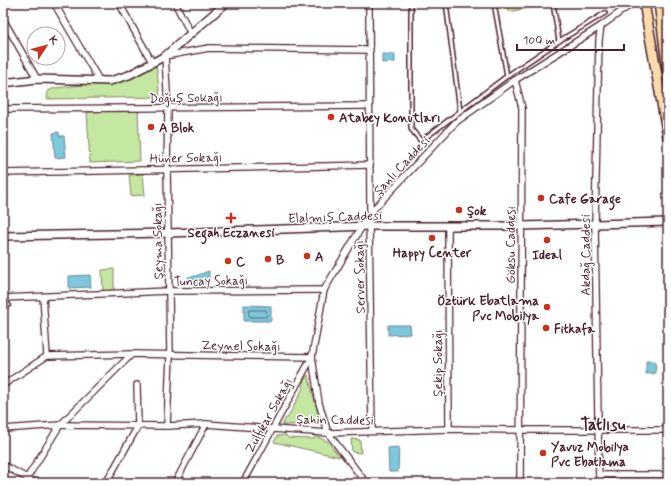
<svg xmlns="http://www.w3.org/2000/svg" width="671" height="486" font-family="Mynerve,sans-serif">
  <rect width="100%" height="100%" fill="#fff"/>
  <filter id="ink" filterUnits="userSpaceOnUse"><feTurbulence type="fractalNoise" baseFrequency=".025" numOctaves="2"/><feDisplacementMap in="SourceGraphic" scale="8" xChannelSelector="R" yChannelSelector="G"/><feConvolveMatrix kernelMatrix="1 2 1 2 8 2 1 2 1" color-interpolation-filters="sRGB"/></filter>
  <g filter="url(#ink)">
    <!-- green -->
    <g fill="#c4e7a1" stroke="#878366">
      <path d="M508,3h35v2l-34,7z"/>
      <path d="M156,63l4,34 -113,2 1,-8 7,-3 60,-7z"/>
      <path d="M138,109l2,52 -50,2 -3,-51z"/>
      <path d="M143,174l2,21 -14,1 -2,-21z"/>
      <path d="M114,269v21l-11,1 -1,-21z"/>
      <path d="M308,375l13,49 -39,1 3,-6 3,-2 16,-31 -1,-4z"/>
      <path d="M286,435l2,3 26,1 1,-3 12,5 13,16 -66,-15 3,-6z"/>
      <path d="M351,439l9,1 1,13 -9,-1z"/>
    </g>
    <!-- water -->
    <g fill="#7dc8dc" stroke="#698495">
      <path d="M382,54h13v8l-13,1z"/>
      <path d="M59,132v4h5l2,21 -11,1 -2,-25z"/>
      <path d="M209,271v12h-21v-6c8,0 14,-4 21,-6z"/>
      <path d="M90,275l1,12 -22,1v-12z"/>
      <path d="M244,305l27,1v15h-27z"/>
      <path d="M388,325h22l1,9 -23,1z"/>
      <path d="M646,361h9l1,12 -10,1z"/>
      <path d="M399,447l-1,25h-9l-1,-24z"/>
    </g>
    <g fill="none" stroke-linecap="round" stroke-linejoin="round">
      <!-- shore -->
      <path stroke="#5e6372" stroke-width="1" d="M250,310h16l1,6 -2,1h-15l-2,-6z"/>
      <defs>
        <g id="service">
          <path d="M411,3v126l10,12 86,-65 52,-35 46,-28"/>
          <path d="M446,3l14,108"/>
          <path d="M494,3l13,73"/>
          <path d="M553,3l6,38"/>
          <path d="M3,306l6,-1"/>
        </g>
        <g id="minor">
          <path d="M54,3l45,77"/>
          <path d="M119,3l33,59"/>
          <path d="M175,3l16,31"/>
          <path d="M369,3l1,211"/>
          <path d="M3,19l34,60"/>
          <path d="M515,80l7,28 -2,375"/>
          <path d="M3,109l366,-3"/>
          <path d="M3,173l367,-8"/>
          <path d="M369,223l3,208"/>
          <path d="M448,226l1,203"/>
          <path d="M43,297l4,59"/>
          <path d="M3,298l166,-7 155,-1"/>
          <path d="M47,356l85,-2"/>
          <path d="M3,385l44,-29"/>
          <path d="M167,426l3,-71 -3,-186 1,-60 -3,-53 44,-8 161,2"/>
          <path d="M3,429l57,-4 107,1 39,-2 122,9 121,-4 71,1h148"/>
          <path d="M3,465l33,18"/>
          <path d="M599,475h69"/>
          <path d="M27,478l33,-53 72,-71 180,3"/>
          <path d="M106,483l32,-57 -1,-41"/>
          <path d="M175,483l31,-59"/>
          <path d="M243,483l69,-126"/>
          <path d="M366,483l-38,-50 -9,-30 -7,-46 12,-67 46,-77 86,-91 59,-42 86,-54 32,-23"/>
          <path d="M599,483l-4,-259 4,-184 2,-14"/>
        </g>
        <g id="tertiary">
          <path d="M3,83l34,-4 73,2 19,-6 36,-19 61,-53"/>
          <path d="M3,236l165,-3 201,-7h152l147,-4"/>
        </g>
        <g id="primary">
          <path d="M644,3l24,134"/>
          <path d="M659,3l9,68"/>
        </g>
      </defs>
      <!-- service casing -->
      <use href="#service" stroke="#4a1f2b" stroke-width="6"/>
      <!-- minor casing -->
      <use href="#minor" stroke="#4a1f2b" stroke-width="8"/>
      <!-- tertiary casing -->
      <use href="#tertiary" stroke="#4a1f2b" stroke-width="10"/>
      <!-- primary casing -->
      <use href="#primary" stroke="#4a1f2b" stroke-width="12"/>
      <!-- service -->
      <use href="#service" stroke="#fff" stroke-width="3"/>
      <!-- minor -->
      <use href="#minor" stroke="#fff" stroke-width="5.5"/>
      <!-- tertiary -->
      <use href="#tertiary" stroke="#fff" stroke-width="7"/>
      <!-- primary -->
      <use href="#primary" stroke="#fedbac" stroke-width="9"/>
    </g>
  </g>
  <!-- markers -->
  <g fill="#c8321e" stroke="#fff" stroke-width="1.5">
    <circle cx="331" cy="117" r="4"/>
    <circle cx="151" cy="127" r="4"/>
    <circle cx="541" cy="198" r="4"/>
    <circle cx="459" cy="210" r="4"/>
    <path d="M229 212h4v4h4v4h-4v4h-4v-4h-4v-4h4z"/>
    <circle cx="432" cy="238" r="4"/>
    <circle cx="547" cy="240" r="4"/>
    <circle cx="307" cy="256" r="4"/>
    <circle cx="268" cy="259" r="4"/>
    <circle cx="228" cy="261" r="4"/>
    <circle cx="547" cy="307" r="4"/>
    <circle cx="546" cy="328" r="4"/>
    <circle cx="543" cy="453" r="4"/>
  </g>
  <g text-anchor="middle" stroke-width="3" stroke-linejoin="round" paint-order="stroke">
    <!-- street labels -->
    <g font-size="13" fill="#4a1f2b" stroke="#fff">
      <text transform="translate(186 97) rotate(-1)" y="5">Doğuş Sokağı</text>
      <text transform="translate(186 157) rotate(-1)" y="5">Hüner Sokağı</text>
      <text transform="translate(401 165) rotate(-47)" y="5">Şanlı Caddesi</text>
      <text transform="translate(335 216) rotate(-2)" y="5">Elalmış Caddesi</text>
      <text transform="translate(157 241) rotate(-91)" y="5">Şeyma Sokağı</text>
      <text transform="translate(510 245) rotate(-90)" y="5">Göksu Caddesi</text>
      <text transform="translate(585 255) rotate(-90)" y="5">Akdağ Caddesi</text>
      <text transform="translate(359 277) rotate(-91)" y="5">Server Sokağı</text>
      <text transform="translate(211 280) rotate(-1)" y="5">Tuncay Sokağı</text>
      <text transform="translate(241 345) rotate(1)" y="5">Zeynel Sokağı</text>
      <text transform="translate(437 363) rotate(-90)" y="5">Şekip Sokağı</text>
      <text transform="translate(268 415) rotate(-61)" y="5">Zülfikar Sokağı</text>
      <text transform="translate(335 419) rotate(1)" y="5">Şahin Caddesi</text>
    </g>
    <!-- poi labels -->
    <g font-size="13" font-weight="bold" fill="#4a1f2b" stroke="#fff" text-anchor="start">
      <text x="339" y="122">Atabey Konutları</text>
      <text x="159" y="132">A Blok</text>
      <text x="549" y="203">Cafe Garage</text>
      <text x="467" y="215">Şok</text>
      <text x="231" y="237" text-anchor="middle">Segah Eczanesi</text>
      <text x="432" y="257" text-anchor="middle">Happy Center</text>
      <text x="547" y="259" text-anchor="middle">Ideal</text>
      <text x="315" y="261">A</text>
      <text x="276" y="264">B</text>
      <text x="236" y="266">C</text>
      <text x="539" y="305" text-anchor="end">Öztürk Ebatlama<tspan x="539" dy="15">Pvc Mobilya</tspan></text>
      <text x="554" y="333">Fitkafa</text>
      <text x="551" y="451">Yavuz Mobilya<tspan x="551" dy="15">Pvc Ebatlama</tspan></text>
    </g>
    <!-- district labels -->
    <g font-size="17" font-weight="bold" fill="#4a1f2b" stroke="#fff">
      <text x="603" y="430">Tatlısu</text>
    </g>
  </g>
  <!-- margin -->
  <rect width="671" height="486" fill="none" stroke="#fff" stroke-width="16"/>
  <rect x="8" y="8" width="655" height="470" fill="none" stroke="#4a1f2b" stroke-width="1.5" filter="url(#ink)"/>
  <!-- north arrow -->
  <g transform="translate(46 46) rotate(54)"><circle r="19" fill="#ffffff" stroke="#b7a5aa"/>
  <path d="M0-3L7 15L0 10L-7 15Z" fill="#c8321e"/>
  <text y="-6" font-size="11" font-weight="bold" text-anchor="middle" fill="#4a1f2b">K</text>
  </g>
  <!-- scale -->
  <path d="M517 44v6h107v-6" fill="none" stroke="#4a1f2b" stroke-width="2"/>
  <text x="523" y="44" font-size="12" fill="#4a1f2b" stroke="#ffffff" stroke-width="3" paint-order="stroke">100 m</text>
</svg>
